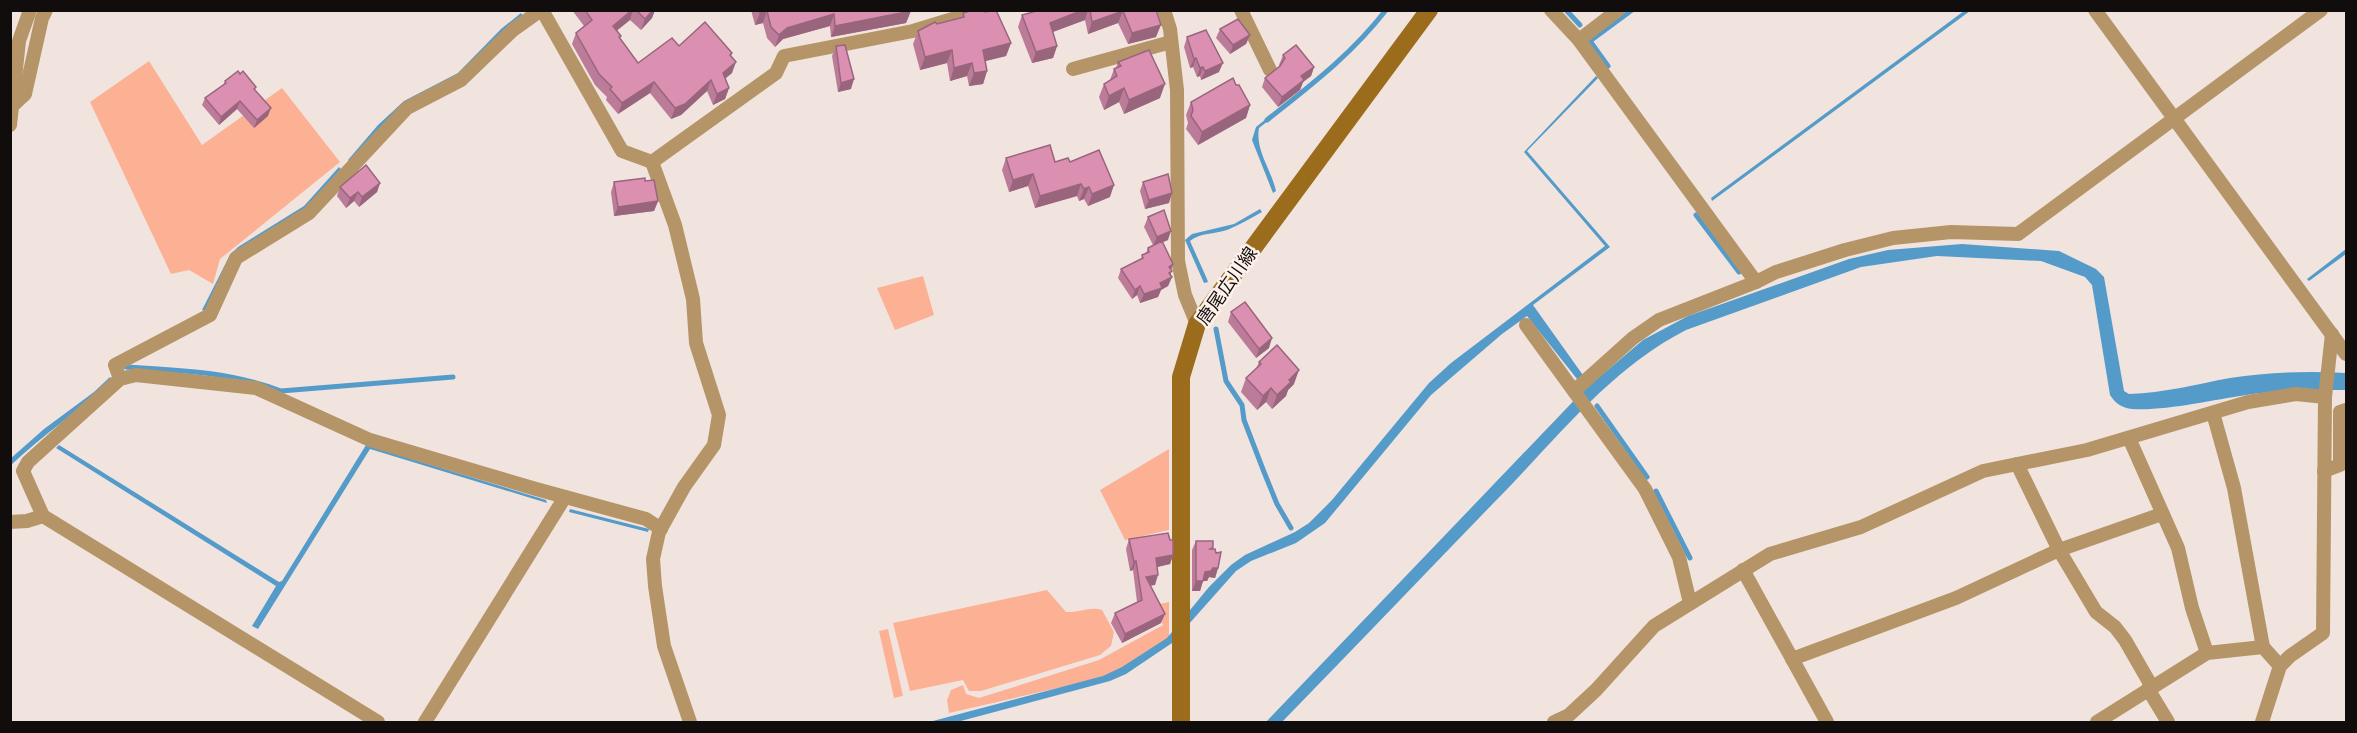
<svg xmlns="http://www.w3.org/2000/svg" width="2357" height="733" font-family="'PT Sans','Noto Sans JP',sans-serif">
  <rect width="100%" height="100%" fill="#f1e4df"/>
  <!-- green -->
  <g fill="#fcb195">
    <path d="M149,61l53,84 80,-57 58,74 -120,97 -7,25 -24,-14 -18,4 -81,-172z"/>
    <path d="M923,276l11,39 -39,15 -18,-42z"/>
    <path d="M1169,449v81l-44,10 -25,-50z"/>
    <path d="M1047,590l19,22c13,1 24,-6 36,-2l12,22 -3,14 -11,9 -119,36h-12l-6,-11 -53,11 -17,-68z"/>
    <path d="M1169,602v37l-59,37 -161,37 -2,-13 4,-10 12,-5 3,9 13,4 120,-38 64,-35 -8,-17 4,-4z"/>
    <path d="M888,629l15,67 -9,2 -15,-67z"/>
  </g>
  <!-- water -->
  <g fill="#549bca">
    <path d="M1964,11h6l-258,190 -1,-3z"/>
    <path d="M521,13l2,3 -63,59 -52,26 -58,62 -2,-3 30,-35 26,-24 54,-28 43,-44z"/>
    <path d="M1596,76l2,2 -71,73 83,96 -77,58 57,80 53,-45 45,-24 161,-57 39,-9 74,-6 97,7 37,18 8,8 20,114 5,3c35,-1 68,-10 101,-16 39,-6 78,-7 116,-5v17c-33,0 -67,0 -100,5 -34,5 -80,16 -114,14 -10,-1 -17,-6 -22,-14l-18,-110 -7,-8 -44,-16 -104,-5 -76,11 -175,63c-69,35 -121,98 -173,153 -77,79 -154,160 -231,239h-16l319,-333 -58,-73 -25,18 -71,61 -106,128 -29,20 -45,18 -15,10 -64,72 -46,31 -16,7 -153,41h-28l174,-46 19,-9 45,-29 42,-51 22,-22 14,-10 50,-23 14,-9 23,-23 97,-117 22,-20 154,-117 -81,-94z"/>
    <path d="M1271,115l2,2 -14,11c-4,22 12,41 17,63l-3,2 -21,-53 4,-13z"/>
    <path d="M339,167l2,2 -32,37 -71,44 -32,61 -4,-1 28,-55 8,-8 66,-41z"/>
    <path d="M1260,209l2,3c-11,6 -23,13 -35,18 -12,4 -28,3 -37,11l17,38 1,3 -4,1 -19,-43 7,-6 42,-10z"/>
    <path d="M2346,249v5l-37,27 -2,-2z"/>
    <path d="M110,377l2,3c-32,30 -69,55 -101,85l-1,-6 34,-30 50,-37z"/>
    <path d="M59,445l220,137 3,-1 84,-136 180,55 1,3 -177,-54 -112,180 -6,-3 24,-40 -220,-138z"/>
    <path d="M570,509l79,20 -1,3 -79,-20z"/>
  </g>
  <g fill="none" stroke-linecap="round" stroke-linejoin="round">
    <!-- stream -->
    <g stroke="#549bca" stroke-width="5">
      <path d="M1566,10l14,15"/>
      <path d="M1608,66l-18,-25 42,-31"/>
      <path d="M1267,120c44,-35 84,-65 119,-110"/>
      <path d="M1696,215l43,57"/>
      <path d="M1216,329l10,52 16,24 2,15 20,52 13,32 14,24"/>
      <path d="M126,367c53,3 105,5 155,24l172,-14"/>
      <path d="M1597,406l50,71"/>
      <path d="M1656,491l34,67"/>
    </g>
    <!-- street -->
    <g stroke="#b59568" stroke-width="14">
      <path d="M542,10l80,141 30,11"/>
      <path d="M1164,10l6,19 7,61 1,171 7,34 12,29"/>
      <path d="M1241,10l29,60"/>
      <path d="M1551,10l28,30 177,242"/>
      <path d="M2095,10l251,344"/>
      <path d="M1579,40l39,-30"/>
      <path d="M1073,69l98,-27"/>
      <path d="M12,106l13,-12 17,-76 4,-8"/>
      <path d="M10,125l9,-84 11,-31"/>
      <path d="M652,162l23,63 18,74 3,44 23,72 -5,30 -30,42 -25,45 -6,27 2,27 9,60 26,76"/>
      <path d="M652,162l124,-89 8,-17 129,-25 69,-21"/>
      <path d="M1526,325l119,164 34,68 11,46"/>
      <path d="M120,379l-5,-14 95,-50 26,-57 73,-45 98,-105 54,-28 52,-50 28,-20"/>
      <path d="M1574,391l59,-53 26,-18 97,-38 20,-10 69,-22 48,-12 58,-6 67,2 303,-224"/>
      <path d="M2213,413l21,75 29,159"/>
      <path d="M2129,438l49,110 14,60 15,45"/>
      <path d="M2017,464l42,86 37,62 19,15 10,13 27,47"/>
      <path d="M2324,471l16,-6v-53l6,-2"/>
      <path d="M10,522l17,-1 16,-5"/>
      <path d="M1743,570l84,152"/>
      <path d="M1792,659l164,-61 103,-48 103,-36"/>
      <path d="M2148,689l20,33"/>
      <path d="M378,722l-335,-206 -20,-45 5,-9 92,-83 16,-4 120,13 114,52 166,49 110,30 15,10"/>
      <path d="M425,722l140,-225"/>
      <path d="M1554,722l15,-7 27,-25 58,-64 116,-72 91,-27 122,-56 104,-21 161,-48 48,-8 29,3"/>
      <path d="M2097,722l110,-69 56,-6 17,19"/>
      <path d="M2262,722l18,-56 10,-10 33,-23 2,-236 7,-63"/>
    </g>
    <!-- secondary -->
    <path stroke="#9b6c1b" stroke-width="18" d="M1181,722v-345l16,-53 232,-314"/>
  </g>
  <!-- wall -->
  <g fill="#bc7c99">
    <path d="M572,10h83l-3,8 -11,12 -11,-10 -13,10 4,6 -1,2 18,25 41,-17 53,7 -1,3 1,17 -7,5 4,10 -4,11 -12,6 -6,-14 -26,24 -10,4 -21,-26 -32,21 -12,-14 1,-3 -12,-12 -23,-41 4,-11 8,-7z"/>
    <path d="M751,10h160l-5,13 -75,14 -1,-11 -47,13 -8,8 -8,-9 -4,-15 -8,2z"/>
    <path d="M1040,10h116v27l-28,7 -10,-21 -30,11 -3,-14 -33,12 5,14 -4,12 -21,5 -14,-36 4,-12z"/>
    <path d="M985,12l26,31 -5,13 -21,5 2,10 -4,13 -14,2 -2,-10 -17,5 -3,-18 -27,7 -7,-26 5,-13 44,-13 1,-5z"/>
    <path d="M1220,29l30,6 -4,9 -16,10 -14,-16z"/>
    <path d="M1187,37l32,35 -18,8 -1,-4 -3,1 -4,-10 -3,1 -6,-21z"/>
    <path d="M836,46l15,43 -13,3 -6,-36z"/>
    <path d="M1283,55l31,12 -3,9 -8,6 -3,8 -22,17 -16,-20 3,-9 15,-12 -1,-1z"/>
    <path d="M1118,62l42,36 -36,16 -5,-12 -15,8 -5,-13 5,-13 6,-4 4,-11 2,-1z"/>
    <path d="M240,74l16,13 -1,3 13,26 -14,12 -17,-19 -18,16 -17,-20 3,-7 18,-12 2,-5z"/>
    <path d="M1236,85l14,20 -4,13 -48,27 -12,-16 2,-6 -2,-8 5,-13z"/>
    <path d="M1006,158l49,4h15l40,35 -22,9 -4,-7 -5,2 -2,-5 -42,12 -7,-22 -19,6 -7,-22z"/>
    <path d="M645,181l13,20 -4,10 -40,5 -3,-24 3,-10z"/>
    <path d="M1143,182l26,21 -24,6 -5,-18z"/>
    <path d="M380,183l-3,9 -18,15 -5,-6 -8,7 -9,-12 3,-9z"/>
    <path d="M1148,217l20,23 -5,2 8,27 -1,6 2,2 -4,9 -7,4 -3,7 -18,6 -3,-8 -5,4 -14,-21 3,-9 20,-10 1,-4 4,-2 2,-5 5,-3 -9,-18z"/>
    <path d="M1231,312l38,36 -13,10 -28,-36z"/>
    <path d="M1259,362l35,22 -6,6 -2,6 -14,13 -6,-7 -9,8 -16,-18 5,-14 10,-9z"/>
    <path d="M1129,539l44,16 -3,9 -13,3 -2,18h-5l11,38 -39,20 -11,-20 4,-10 22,-11 -4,-32 -3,1 -4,-22z"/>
    <path d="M1196,541l17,8 5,19 -3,10 -6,-1 -2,4h-4l-3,10h-8v-41z"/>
  </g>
  <!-- shaded-wall -->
  <g fill="#99657d">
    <path d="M632,10h1l-3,10 -21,17 4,-11z"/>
    <path d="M653,10h2l-3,8 -11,12 4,-11z"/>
    <path d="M1083,10h5l-3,10 -40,15 5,-12z"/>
    <path d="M767,11l-4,12 -8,2 5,-12z"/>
    <path d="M911,11l-5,12 -75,14 4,-11z"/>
    <path d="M1123,11l-5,12 -30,11 4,-12z"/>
    <path d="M834,14l-4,12 -47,13 -8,8 4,-12 8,-7z"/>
    <path d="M1161,25l-5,12 -28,7 4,-11z"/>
    <path d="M1250,35l-4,9 -16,10 3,-9z"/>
    <path d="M1011,43l-5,13 -28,7 5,-13z"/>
    <path d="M1057,46l-4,12 -21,5 4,-11z"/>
    <path d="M952,50l-5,13 -27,7 5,-13z"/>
    <path d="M1196,58l-3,9 -3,1 4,-9z"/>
    <path d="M736,62l-4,11 -13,11 4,-11z"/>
    <path d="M972,63l-5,13 -17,5 4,-13z"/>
    <path d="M1223,63l-4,9 -18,8 4,-9z"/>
    <path d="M1203,67l-3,9 -3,1 3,-9z"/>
    <path d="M1314,67l-3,9 -8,6 -3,8 -22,17 4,-10 19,-21z"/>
    <path d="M987,71l-4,13 -14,2 5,-13z"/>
    <path d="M854,79l-3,10 -13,3 3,-9z"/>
    <path d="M711,80l-4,11 -26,24 -10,4 4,-11z"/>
    <path d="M654,82l-4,11 -32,21 4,-11z"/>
    <path d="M1165,84l-5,14 -36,16 5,-14z"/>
    <path d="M729,88l-4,11 -12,6 4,-11z"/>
    <path d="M1124,88l-5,14 -15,8 5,-14z"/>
    <path d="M240,101l-3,8 -18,16 2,-8z"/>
    <path d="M1250,105l-4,13 -48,27 4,-13z"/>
    <path d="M271,108l-3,8 -14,12 3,-8z"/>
    <path d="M1033,174l-5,12 -19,6 4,-12z"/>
    <path d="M380,183l-3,9 -18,15 3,-10z"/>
    <path d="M1081,184l-4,12 -42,12 5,-12z"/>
    <path d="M1114,185l-4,12 -22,9 4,-12z"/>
    <path d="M1089,187l-5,12 -5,2 5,-12z"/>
    <path d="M358,192l-4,9 -8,7 4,-10z"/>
    <path d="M1172,193l-3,10 -24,6 4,-9z"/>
    <path d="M658,201l-4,10 -40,5 4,-9z"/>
    <path d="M1171,231l-3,9 -15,6 4,-9z"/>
    <path d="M1173,264l-3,9 2,-2 -3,7 3,-1 -4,9 -7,4 -3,7 -18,6 4,-9 16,-11 9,-16z"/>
    <path d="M1140,286l-3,9 -5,4 3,-9z"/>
    <path d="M1272,338l-3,10 -13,10 3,-9z"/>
    <path d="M1299,370l-5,14 -6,6 -2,6 -14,13 5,-14 12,-15z"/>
    <path d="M1271,388l-5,14 -9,8 6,-14z"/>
    <path d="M1173,555l-3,9 -17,4 3,-10z"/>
    <path d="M1136,561l-3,9 -3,1 4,-9z"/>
    <path d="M1213,568h5l-3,10 -6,-1 -2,4h-4l-3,10h-8l4,-10 9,-9z"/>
    <path d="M1158,575l-3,10 -12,2 3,-10z"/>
    <path d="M1165,614l-4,9 -39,20 3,-9z"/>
  </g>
  <!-- building -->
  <g fill="#db90b2" stroke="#99657d" stroke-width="1.5">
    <path d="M585,10h47l-19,16 8,10 -2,1 19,26 34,-25 7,8 26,-24 27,31 -2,2 6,7 -13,11 6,15 -12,6 -6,-14 -26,24 -10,4 -21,-26 -32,21 -12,-14 2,-2 -13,-13 -23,-41 16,-13z"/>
    <path d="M636,10h17l-8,9z"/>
    <path d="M759,10h152v1l-76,15 -1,-12 -47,14 -8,7 -8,-8 -4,-16 -7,2z"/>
    <path d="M973,10h11l1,2 11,-2 15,33 -28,7 4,21 -13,2 -2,-10 -18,5 -2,-18 -27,7 -7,-26 17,-9 2,2 27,-7 -1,-4z"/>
    <path d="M1040,10h43l-33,13 7,23 -21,6 -14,-37z"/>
    <path d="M1090,10h66l5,15 -29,8 -9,-22 -31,11z"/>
    <path d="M1238,19l12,16 -17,10 -13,-16z"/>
    <path d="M1206,30l17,33 -18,8 -2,-4 -3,1 -4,-10 -2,1 -7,-22z"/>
    <path d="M845,45l9,34 -13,4 -5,-37z"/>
    <path d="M1296,45l18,22 -13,9 3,4 -22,17 -17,-19 15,-12 5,-8 -2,-3z"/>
    <path d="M1149,50l16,34 -36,16 -5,-12 -15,8 -5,-12 13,-8 -3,-7 7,-3 -3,-4z"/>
    <path d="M238,71l2,3 3,-3 13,16 -2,2 17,19 -14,12 -17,-19 -19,16 -16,-19 21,-15 -1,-2z"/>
    <path d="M1233,78l3,7h3l11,20 -48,27 -11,-16 2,-6 -2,-8z"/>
    <path d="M1050,145l5,17 13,-4 2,4 29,-12 15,35 -22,9 -3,-7 -5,2 -3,-5 -41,12 -7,-22 -20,6 -7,-22z"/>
    <path d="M366,165l14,18 -18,14 -4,-5 -8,6 -10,-11z"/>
    <path d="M1168,174l4,19 -23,7 -6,-18z"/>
    <path d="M645,178v3l9,-1 4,21 -40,6 -4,-25z"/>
    <path d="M1164,210l7,21 -14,6 -9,-20z"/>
    <path d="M1162,241l11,23 -4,3 3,4 -3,2 3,4 -12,6 2,5 -18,6 -4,-8 -5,4 -14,-21 22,-11 -1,-3 7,-3 -1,-4z"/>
    <path d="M1245,302l27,36 -13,11 -28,-37z"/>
    <path d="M1277,345l22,25 -10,10 2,2 -14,13 -6,-7 -8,8 -17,-18 15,-14 -2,-2z"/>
    <path d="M1168,533l2,7h3v15l-17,3 2,17 -12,2 19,37 -40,20 -10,-21 27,-13 -6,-39 -2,1 -5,-23z"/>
    <path d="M1196,541h17v6l-3,2h5l1,4 5,-1 -3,16h-5l-2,3 -6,1 -2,9h-7z"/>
  </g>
  <g text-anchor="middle" stroke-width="5" stroke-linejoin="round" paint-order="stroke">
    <!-- street labels -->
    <g font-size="18" fill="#110d0c" stroke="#fef1ec">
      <text transform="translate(1227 286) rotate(-55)" y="6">唐尾広川線</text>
    </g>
  </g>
  <!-- border -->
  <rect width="2357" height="733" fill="none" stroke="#110d0c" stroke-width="24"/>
</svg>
